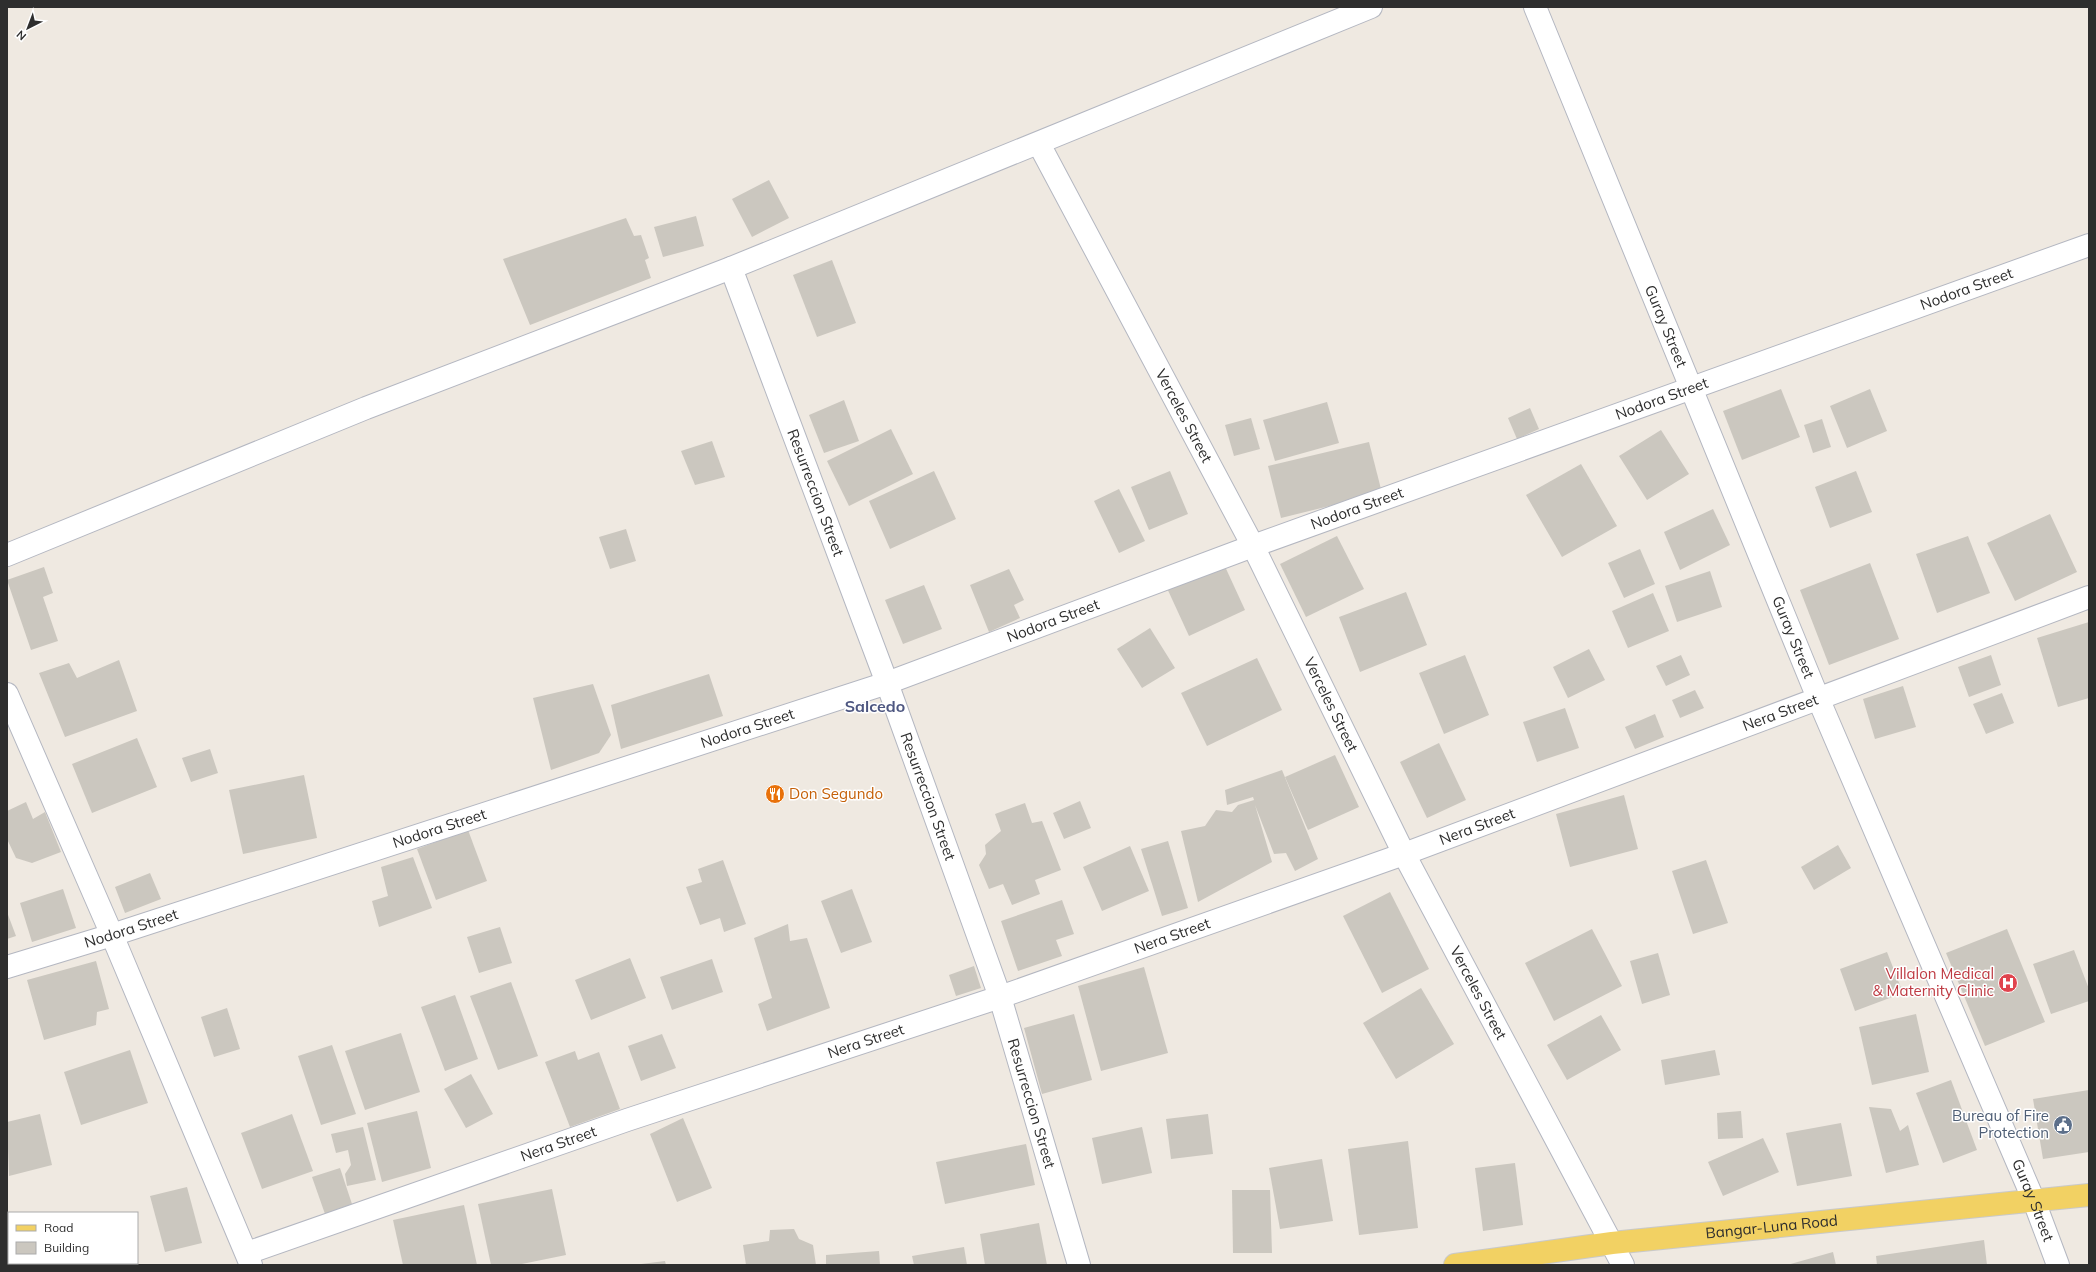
<svg xmlns="http://www.w3.org/2000/svg" width="2096" height="1272" font-family="Mulish,sans-serif">
  <rect width="100%" height="100%" fill="#efe9e1"/>
  <!-- building -->
  <g fill="#cbc7bf">
    <path d="M769,180l20,38 -37,19 -20,-38z"/>
    <path d="M696,216l8,30 -41,11 -9,-30z"/>
    <path d="M626,218l8,18 7,-1 8,23 -4,2 6,18 -121,47 -27,-66z"/>
    <path d="M832,260l24,63 -39,14 -24,-62z"/>
    <path d="M1781,389l19,48 -58,23 -19,-49z"/>
    <path d="M1870,389l17,42 -40,17 -17,-42z"/>
    <path d="M844,400l15,41 -35,12 -15,-38z"/>
    <path d="M1327,402l12,41 -64,18 -12,-41z"/>
    <path d="M1530,408l9,21 -22,10 -9,-21z"/>
    <path d="M1251,418l9,31 -26,7 -9,-31z"/>
    <path d="M1822,419l9,28 -18,6 -9,-28z"/>
    <path d="M891,429l22,45 -64,32 -22,-45z"/>
    <path d="M1661,430l28,44 -42,26 -28,-44z"/>
    <path d="M712,441l13,36 -30,8 -14,-34z"/>
    <path d="M1369,442l13,51 -101,25 -13,-52z"/>
    <path d="M1581,464l36,62 -55,31 -36,-62z"/>
    <path d="M934,471l22,48 -66,30 -21,-48z"/>
    <path d="M1170,471l18,43 -39,16 -18,-43z"/>
    <path d="M1856,471l16,41 -42,16 -15,-41z"/>
    <path d="M1119,489l26,52 -26,12 -25,-52z"/>
    <path d="M1713,509l17,36 -50,25 -16,-38z"/>
    <path d="M2050,514l27,58 -62,29 -28,-58z"/>
    <path d="M626,529l10,32 -26,8 -11,-32z"/>
    <path d="M1337,536l27,53 -58,28 -26,-53z"/>
    <path d="M1968,536l22,57 -53,20 -21,-59z"/>
    <path d="M1640,549l15,35 -31,14 -16,-35z"/>
    <path d="M1222,560l23,50 -56,26 -23,-50z"/>
    <path d="M1870,563l29,76 -70,26 -29,-75z"/>
    <path d="M44,567l9,26 -10,4 15,44 -27,9 -24,-70z"/>
    <path d="M1009,569l15,31 -10,5 6,13 -31,14 -19,-47z"/>
    <path d="M1710,571l12,36 -45,15 -12,-36z"/>
    <path d="M924,585l18,44 -39,15 -18,-44z"/>
    <path d="M1406,592l21,53 -67,27 -21,-55z"/>
    <path d="M1653,593l16,38 -41,17 -16,-37z"/>
    <path d="M2089,622v76l-31,9 -21,-69z"/>
    <path d="M1150,628l25,40 -33,20 -25,-39z"/>
    <path d="M1589,649l16,31 -37,18 -15,-31z"/>
    <path d="M1465,655l24,60 -45,19 -25,-61z"/>
    <path d="M1681,655l9,20 -24,11 -10,-20z"/>
    <path d="M1991,655l10,30 -32,12 -11,-30z"/>
    <path d="M1257,658l25,52 -75,36 -26,-53z"/>
    <path d="M119,660l18,51 -72,26 -26,-64 30,-10 8,15z"/>
    <path d="M709,674l14,42 -102,33 -10,-44z"/>
    <path d="M593,684l18,51 -12,18 -48,17 -18,-72z"/>
    <path d="M1903,686l13,41 -41,12 -12,-40z"/>
    <path d="M1695,690l9,18 -24,10 -8,-18z"/>
    <path d="M2002,693l12,30 -28,11 -13,-30z"/>
    <path d="M1565,708l14,40 -42,14 -14,-40z"/>
    <path d="M1655,714l9,23 -29,12 -10,-22z"/>
    <path d="M137,738l20,49 -65,26 -20,-49z"/>
    <path d="M1439,743l27,57 -39,18 -27,-56z"/>
    <path d="M210,749l8,24 -27,9 -9,-24z"/>
    <path d="M1335,755l24,52 -51,23 -23,-53z"/>
    <path d="M1282,770l36,89 -23,12 -9,-18 -12,1 -19,-49 17,57 -74,40 -17,-71 24,-5 11,-16 16,2 6,-7 16,-5 -1,-3 -26,8 -2,-15z"/>
    <path d="M304,775l13,63 -74,16 -14,-64z"/>
    <path d="M1624,795l14,54 -68,18 -14,-53z"/>
    <path d="M1080,801l11,27 -27,11 -11,-26z"/>
    <path d="M26,802l7,17 12,-7 16,40 -29,11 -16,-5 -9,-19v-28z"/>
    <path d="M1025,803l7,20 10,-2 19,49 -26,10 5,14 -28,11 -9,-21 -14,5 -10,-24 7,-11 -1,-9 16,-14 -6,-17z"/>
    <path d="M468,830l19,51 -51,19 -19,-51z"/>
    <path d="M1168,841l20,67 -26,8 -21,-67z"/>
    <path d="M1838,845l13,23 -37,22 -13,-23z"/>
    <path d="M1130,846l19,45 -47,20 -19,-44z"/>
    <path d="M413,857l19,51 -53,19 -7,-26 16,-5 -7,-29z"/>
    <path d="M723,860l23,64 -22,8 -4,-14 -20,7 -14,-38 16,-5 -4,-13z"/>
    <path d="M1706,860l22,63 -35,11 -21,-63z"/>
    <path d="M150,873l11,26 -36,14 -10,-26z"/>
    <path d="M63,889l13,39 -44,14 -12,-39z"/>
    <path d="M852,889l20,53 -31,11 -20,-52z"/>
    <path d="M1390,892l39,77 -47,24 -39,-77z"/>
    <path d="M1062,900l12,34 -18,6 6,16 -44,15 -17,-50z"/>
    <path d="M7,912l9,24 -9,3z"/>
    <path d="M788,924l2,17 17,-3 23,70 -63,23 -9,-27 14,-6 -18,-60z"/>
    <path d="M500,927l12,36 -33,10 -12,-36z"/>
    <path d="M1592,929l30,57 -68,35 -29,-58z"/>
    <path d="M2007,929l38,93 -60,24 -39,-93z"/>
    <path d="M2074,950l15,39v12l-38,13 -18,-50z"/>
    <path d="M1887,952l16,41 -48,18 -15,-42z"/>
    <path d="M1658,953l12,42 -28,9 -12,-43z"/>
    <path d="M630,958l16,40 -55,22 -16,-40z"/>
    <path d="M712,959l11,33 -51,18 -12,-33z"/>
    <path d="M96,961l13,48 -12,3 -1,13 -52,15 -17,-60z"/>
    <path d="M974,966l7,22 -25,8 -7,-21z"/>
    <path d="M1144,967l24,86 -67,18 -23,-85z"/>
    <path d="M511,982l27,74 -40,14 -28,-74z"/>
    <path d="M1421,988l33,56 -58,35 -33,-56z"/>
    <path d="M455,995l23,64 -33,12 -24,-64z"/>
    <path d="M227,1008l13,41 -26,8 -13,-40z"/>
    <path d="M1074,1014l18,66 -50,14 -18,-66z"/>
    <path d="M1916,1014l13,58 -57,13 -13,-58z"/>
    <path d="M1601,1015l20,35 -54,30 -20,-35z"/>
    <path d="M401,1033l19,59 -55,18 -20,-59z"/>
    <path d="M662,1034l14,34 -35,13 -13,-35z"/>
    <path d="M332,1045l24,69 -35,11 -23,-69z"/>
    <path d="M130,1050l18,53 -67,22 -17,-53z"/>
    <path d="M1715,1050l5,25 -55,10 -4,-25z"/>
    <path d="M575,1051l3,9 21,-8 21,57 -50,18 -25,-65z"/>
    <path d="M471,1074l22,40 -27,14 -22,-39z"/>
    <path d="M1951,1080l26,70 -34,13 -27,-70z"/>
    <path d="M2089,1090v62l-46,7 -10,-60z"/>
    <path d="M1869,1107l22,2 9,22 8,-6 11,40 -33,8z"/>
    <path d="M417,1111l14,57 -49,14 -15,-59z"/>
    <path d="M1741,1111l2,27 -25,1 -1,-26z"/>
    <path d="M40,1114l12,51 -43,11 -2,-54z"/>
    <path d="M292,1114l21,57 -51,18 -21,-56z"/>
    <path d="M1208,1114l5,40 -42,5 -5,-40z"/>
    <path d="M683,1118l29,70 -35,14 -27,-68z"/>
    <path d="M1841,1123l11,53 -55,10 -11,-53z"/>
    <path d="M363,1127l13,53 -29,6 -2,-12 6,-9 -3,-15 -12,3 -5,-19z"/>
    <path d="M1142,1127l10,46 -50,11 -10,-46z"/>
    <path d="M1763,1138l16,34 -56,24 -15,-34z"/>
    <path d="M1408,1141l10,87 -59,7 -11,-86z"/>
    <path d="M1026,1144l9,41 -90,19 -9,-42z"/>
    <path d="M1322,1159l11,62 -53,8 -11,-61z"/>
    <path d="M1515,1163l8,62 -40,6 -8,-63z"/>
    <path d="M340,1168l12,36 -27,10 -13,-37z"/>
    <path d="M187,1187l15,56 -37,9 -15,-56z"/>
    <path d="M552,1189l14,66 -49,10h-26l-13,-61z"/>
    <path d="M1232,1190h38l2,63h-39z"/>
    <path d="M464,1205l13,60h-74l-10,-45z"/>
    <path d="M1039,1223l8,42h-62l-5,-31z"/>
    <path d="M794,1229l5,10 14,6 3,20h-70l-3,-20 26,-4 1,-11z"/>
    <path d="M7,1240h2v23h27v2h-29z"/>
    <path d="M1984,1240l3,25h-110l-1,-9z"/>
    <path d="M964,1247l3,18h-53l-2,-9z"/>
    <path d="M879,1251l1,14h-54v-10z"/>
    <path d="M1833,1252l3,13h-49z"/>
    <path d="M665,1261l1,4h-25v-1z"/>
  </g>
  <g fill="none" stroke-linecap="round" stroke-linejoin="round">
    <defs>
      <g id="minor">
        <path id="s1" d="M1535,7l283,691 216,503 24,64"/>
        <path id="s2" d="M1039,144l214,402 151,308 219,411"/>
        <path id="s3" d="M731,268l156,415 113,314 79,268"/>
        <path d="M7,555l359,-147 365,-140 640,-261"/>
        <path d="M7,694l105,241 139,330"/>
        <path id="s4" d="M7,967l105,-32 775,-252 366,-137 836,-301"/>
        <path id="s5" d="M247,1253l380,-133 373,-123 404,-143 685,-257"/>
      </g>
      <g id="major">
        <path id="s6" d="M1455,1265l157,-22 477,-48"/>
      </g>
    </defs>
    <!-- minor casing -->
    <use href="#minor" stroke="#b4b7c1" stroke-width="24"/>
    <!-- major casing -->
    <use href="#major" stroke="#c9c9c9" stroke-width="24"/>
    <!-- minor -->
    <use href="#minor" stroke="#fff" stroke-width="22"/>
    <!-- major -->
    <use href="#major" stroke="#f2d163" stroke-width="22"/>
  </g>
  <!-- icons -->
  <defs>
    <symbol id="restaurant-disc" viewBox="-11 -11 22 22"><circle r="9.5" fill="#e8710a" stroke="#fff"/><path d="M-5-6h1v4h1v-4h1v4h1v-4h1v5L-1.5 .5V6h-2V.5L-5-1ZM5-6V6H3V1.5H1.5Q1.5-4 5-6Z" fill="#fff"/></symbol>
    <symbol id="hospital-disc" viewBox="-11 -11 22 22"><circle r="9.5" fill="#e0444e" stroke="#fff"/><path d="M-5-5h3v3.5h4V-5h3V5h-3V1.5h-4V5h-3Z" fill="#fff"/></symbol>
    <symbol id="civic-disc" viewBox="-11 -11 22 22"><circle r="9.5" fill="#5c6f8a" stroke="#fff"/><path d="M-.6-6.5H3V-4.5H.6V-3L4-1V1h2V6H-6V1h2V-1L-.6-3ZM-1.2 2.5V6h2.4V2.5Z" fill="#fff"/></symbol>
  </defs>
  <g fill-rule="evenodd">
    <use href="#restaurant-disc" x="764" y="783" width="22" height="22"/>
    <use href="#hospital-disc" x="1997" y="972" width="22" height="22"/>
    <use href="#civic-disc" x="2052" y="1114" width="22" height="22"/>
  </g>
  <g text-anchor="middle" stroke-width="3" stroke-linejoin="round" paint-order="stroke">
    <!-- street labels -->
    <g font-size="15" fill="#2e2e2e" stroke="#fff">
      <text dy="5" stroke="none"><textPath href="#s4" startOffset="2074">Nodora Street</textPath></text>
      <text dy="5" stroke="none"><textPath href="#s1" startOffset="345">Guray Street</textPath></text>
      <text dy="5" stroke="none"><textPath href="#s4" startOffset="1750">Nodora Street</textPath></text>
      <text dy="5" stroke="none"><textPath href="#s2" startOffset="308">Verceles Street</textPath></text>
      <text dy="5" stroke="none"><textPath href="#s3" startOffset="240">Resurreccion Street</textPath></text>
      <text dy="5" stroke="none"><textPath href="#s4" startOffset="1426">Nodora Street</textPath></text>
      <text dy="5" stroke="none"><textPath href="#s4" startOffset="1102">Nodora Street</textPath></text>
      <text dy="5" stroke="none"><textPath href="#s1" startOffset="681">Guray Street</textPath></text>
      <text dy="5" stroke="none"><textPath href="#s2" startOffset="632">Verceles Street</textPath></text>
      <text dy="5" stroke="none"><textPath href="#s5" startOffset="1626">Nera Street</textPath></text>
      <text dy="5" stroke="none"><textPath href="#s4" startOffset="778">Nodora Street</textPath></text>
      <text dy="5" stroke="none"><textPath href="#s3" startOffset="564">Resurreccion Street</textPath></text>
      <text dy="5" stroke="none"><textPath href="#s5" startOffset="1302">Nera Street</textPath></text>
      <text dy="5" stroke="none"><textPath href="#s4" startOffset="454">Nodora Street</textPath></text>
      <text dy="5" stroke="none"><textPath href="#s4" startOffset="130">Nodora Street</textPath></text>
      <text dy="5" stroke="none"><textPath href="#s5" startOffset="978">Nera Street</textPath></text>
      <text dy="5" stroke="none"><textPath href="#s2" startOffset="956">Verceles Street</textPath></text>
      <text dy="5" stroke="none"><textPath href="#s5" startOffset="654">Nera Street</textPath></text>
      <text dy="5" stroke="none"><textPath href="#s3" startOffset="888">Resurreccion Street</textPath></text>
      <text dy="5" stroke="none"><textPath href="#s5" startOffset="330">Nera Street</textPath></text>
      <text dy="5" stroke="none"><textPath href="#s1" startOffset="1293">Guray Street</textPath></text>
      <text dy="5" stroke="none"><textPath href="#s6" startOffset="319">Bangar-Luna Road</textPath></text>
    </g>
    <!-- food labels -->
    <g font-size="15" fill="#c56008" stroke="#fff" text-anchor="start">
      <text x="789" y="799">Don Segundo</text>
    </g>
    <!-- health labels -->
    <g font-size="15" fill="#be3a42" stroke="#fff" text-anchor="end">
      <text x="1994" y="979">Villalon Medical<tspan x="1994" dy="17">&amp; Maternity Clinic</tspan></text>
    </g>
    <!-- service labels -->
    <g font-size="15" fill="#4e5e75" stroke="#fff" text-anchor="end">
      <text x="2049" y="1121">Bureau of Fire<tspan x="2049" dy="17">Protection</tspan></text>
    </g>
    <!-- neighbourhood labels -->
    <g font-size="16" font-weight="bold" fill="#4d5680" stroke="#fff">
      <text x="875" y="712">Salcedo</text>
    </g>
  </g>
  <!-- border -->
  <rect width="2096" height="1272" fill="none" stroke="#2e2e2e" stroke-width="16"/>
  <!-- legend -->
  <rect x="8" y="1212" width="130" height="52" fill="#ffffff" stroke="#ababab"/>
  <rect x="16" y="1225" width="20" height="6" fill="#f2d163" stroke="#ababab"/>
  <text x="44" y="1232" font-size="12" fill="#2e2e2e">Road</text>
  <rect x="16" y="1242" width="20" height="12" fill="#cbc7bf" stroke="#ababab"/>
  <text x="44" y="1252" font-size="12" fill="#2e2e2e">Building</text>
  <!-- north arrow -->
  <g transform="translate(28 28) rotate(222)" stroke="#ffffff" stroke-width="3" paint-order="stroke">
  <path d="M0-3L7 15L0 10L-7 15Z" fill="#2e2e2e"/>
  <text y="-6" font-size="11" font-weight="bold" text-anchor="middle" fill="#2e2e2e">N</text>
  </g>
</svg>
